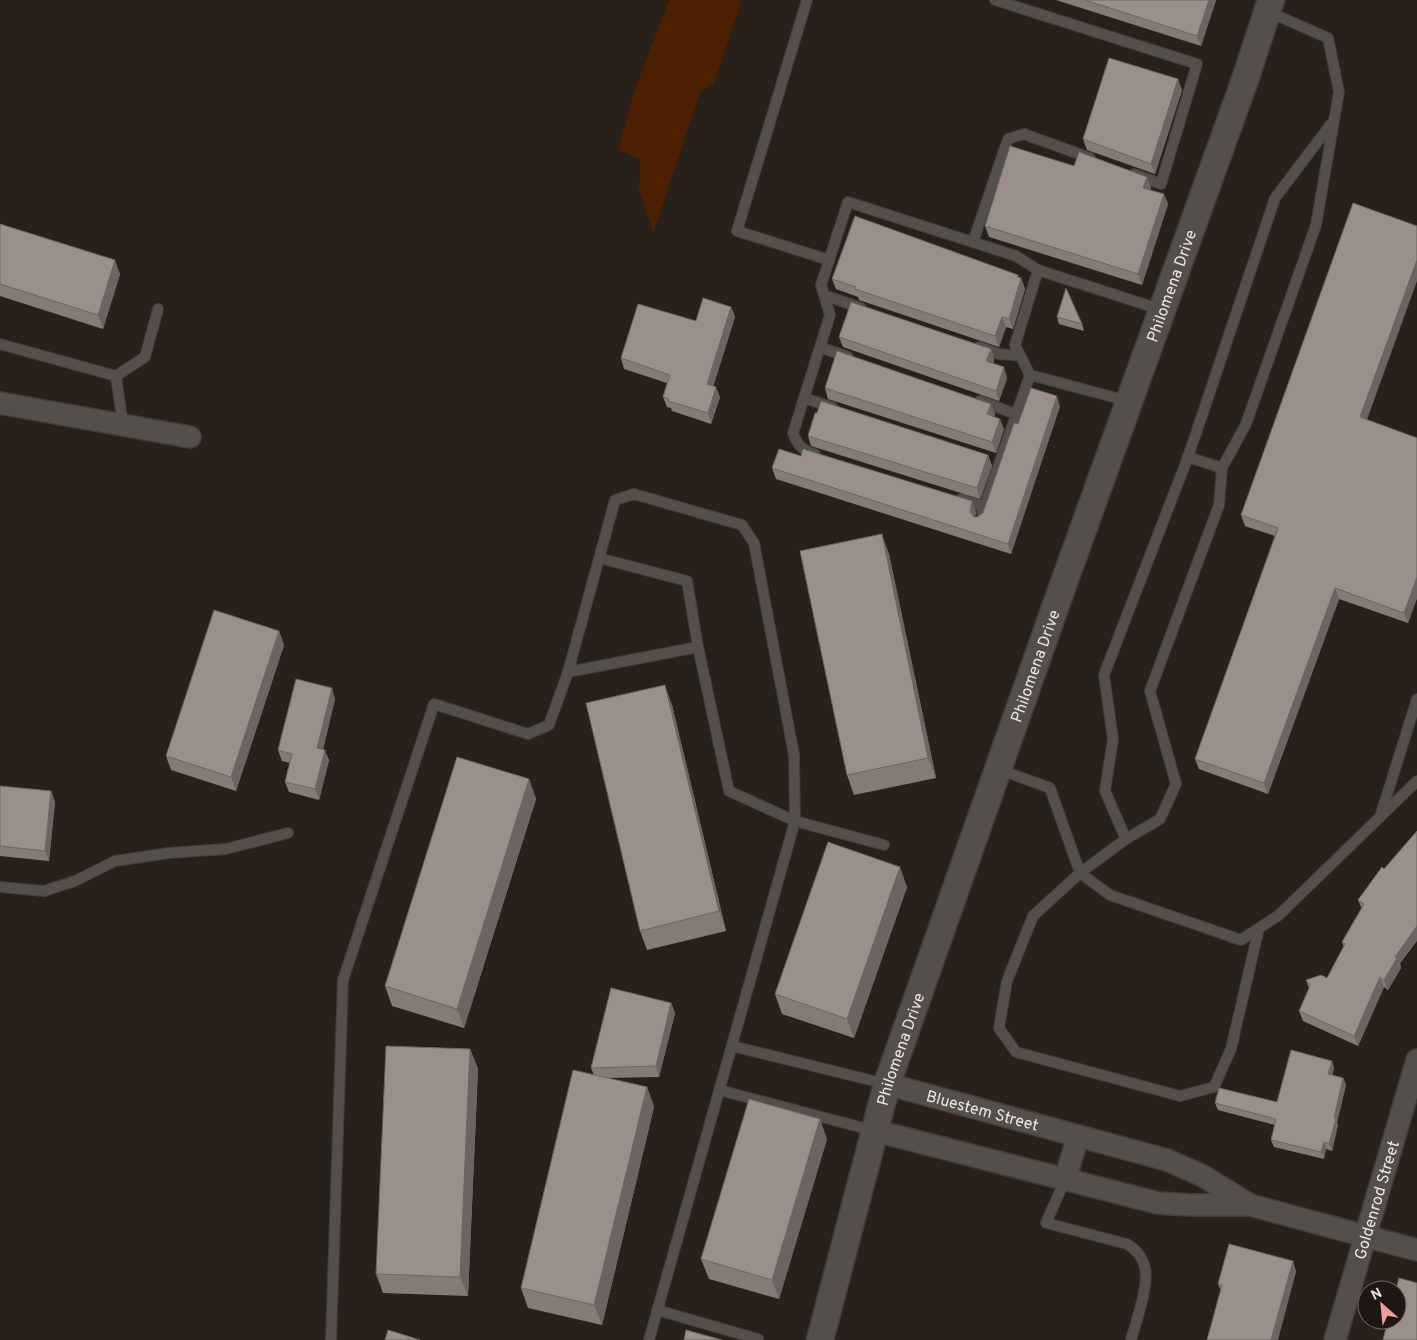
<svg xmlns="http://www.w3.org/2000/svg" width="1417" height="1340" font-family="Overpass,sans-serif">
  <rect width="100%" height="100%" fill="#27201b"/>
  <!-- green -->
  <path fill="#4c2001" d="M669,0h73l-28,84 -14,8 -47,141 -14,-44 1,-30 -22,-9 15,-55z"/>
  <g fill="none" stroke-linecap="round" stroke-linejoin="round">
    <defs>
      <g id="service">
        <path d="M807,0l-70,231 92,29"/>
        <path d="M995,0l202,64 -36,120 -27,-10"/>
        <path d="M973,242l35,-103 16,-5 66,24"/>
        <path d="M824,295l37,13"/>
        <path d="M0,344l116,32 7,49"/>
        <path d="M820,347l28,10"/>
        <path d="M979,347l20,7 21,2"/>
        <path d="M1030,375l-15,-30 23,-75 124,40"/>
        <path d="M116,376l29,-19 13,-48"/>
        <path d="M804,398l28,9"/>
        <path d="M980,401l36,13"/>
        <path d="M815,454c-12,-3 -18,-9 -22,-21l37,-118 -9,-30 27,-83 168,54 22,14"/>
        <path d="M1188,457l87,-259 56,-74"/>
        <path d="M961,499l23,8"/>
        <path d="M982,513l48,-138 98,26"/>
        <path d="M599,558l88,23 11,66"/>
        <path d="M568,672l47,-172 19,-6 108,31 12,18 40,212 1,66 89,24"/>
        <path d="M998,769l52,19 30,85 46,-34 -21,-48 8,-52 -9,-64 84,-218 34,11 24,-44 70,-199 23,-133 -11,-54 -59,-26"/>
        <path d="M1380,817l37,-118"/>
        <path d="M1126,839l34,-20 16,-35 -26,-93 69,-186 3,-37"/>
        <path d="M0,887l44,4 31,-10 40,-20 54,-8 57,-4 62,-16"/>
        <path d="M1259,928l-28,121 -17,38 -34,9 -164,-44 -17,-24 8,-47 26,-65 47,-43 30,22 131,45 38,-25 138,-134"/>
        <path d="M732,1046l154,38"/>
        <path d="M719,1090l156,41"/>
        <path d="M1065,1180l-19,43 81,21c8,5 16,13 18,24 4,17 -9,54 -14,72"/>
        <path d="M657,1310l101,29"/>
        <path d="M331,1340l12,-360 91,-276 94,30 21,-9 19,-53 130,-25 31,144 66,30 -146,519"/>
      </g>
      <g id="minor">
        <path d="M0,403l190,34"/>
        <path id="s1" d="M887,1084l280,76 36,16 47,29"/>
        <path d="M876,1131l282,72 34,2h58l167,45"/>
        <path d="M1065,1180l13,-44"/>
        <path id="s2" d="M1335,1340l82,-280"/>
      </g>
      <g id="tertiary">
        <path id="s3" d="M820,1340l67,-256 175,-496 184,-511 25,-77"/>
      </g>
    </defs>
    <!-- service casing -->
    <use href="#service" stroke="#433c37" stroke-width="12"/>
    <!-- minor casing -->
    <use href="#minor" stroke="#433c37" stroke-width="24"/>
    <!-- tertiary casing -->
    <use href="#tertiary" stroke="#433c37" stroke-width="29"/>
    <!-- service -->
    <use href="#service" stroke="#534f4d" stroke-width="10"/>
    <!-- minor -->
    <use href="#minor" stroke="#534f4d" stroke-width="21"/>
    <!-- tertiary -->
    <use href="#tertiary" stroke="#534f4d" stroke-width="26"/>
  </g>
  <!-- wall -->
  <g fill="#847b77">
    <path d="M1056,0h160l-15,46z"/>
    <path d="M1182,90l-27,84 -68,-24 -4,-11z"/>
    <path d="M1074,166l77,22 -1,2 18,14 -26,81 -153,-48 -4,-11z"/>
    <path d="M0,224l120,50 -17,55 -103,-33z"/>
    <path d="M1018,275l1,2 2,1 4,11 -12,40 -7,-2 -7,20 -140,-47 -1,-3 -22,-8 -4,-10z"/>
    <path d="M731,307l4,10 -22,69 7,11 -9,27 -39,-13 -1,-3 -4,-1 -4,-10 4,-14 -43,-14 -3,-11 75,-37z"/>
    <path d="M1057,317l25,7 2,7 -25,-7z"/>
    <path d="M839,337l152,12 3,11 -1,4 14,14 -8,23 -156,-54z"/>
    <path d="M825,388l170,26 -1,3 10,12 -8,24 -168,-54z"/>
    <path d="M1060,406l-49,148 -235,-75 -4,-11 204,44 -1,5h2l6,-4 35,-89z"/>
    <path d="M1367,420l50,18v160l-9,25 -69,-24 -71,195 -69,-25 -4,-10 80,-223 -30,-10 -4,-11z"/>
    <path d="M808,436l180,19 4,11 -12,33 -169,-53z"/>
    <path d="M889,554l47,224 -82,17 -7,-20z"/>
    <path d="M279,631l5,14 -48,146 -65,-21 -5,-14z"/>
    <path d="M335,699l-12,50 6,11 -10,40 -30,-8 -4,-10 5,-19 -8,-2 -4,-11z"/>
    <path d="M672,705l54,226 -79,19 -7,-19z"/>
    <path d="M529,779l7,20 -72,229 -72,-22 -7,-20z"/>
    <path d="M0,786l51,5 4,11 -6,59 -49,-5z"/>
    <path d="M1382,867l19,101 -13,22 -4,-3 -26,59 -55,-25 -4,-10 10,-22 -3,-9 21,-2 17,-31 -2,-5 20,-33 -4,-9z"/>
    <path d="M907,887l-53,151 -72,-24 -7,-20z"/>
    <path d="M671,1003l4,10 -16,64 -52,1 40,9 7,20 -52,218 -74,-17 -7,-20 73,-213 -3,-7z"/>
    <path d="M470,1049l8,20 -10,227 -85,-3 -7,-19z"/>
    <path d="M1332,1061l2,7 -2,7 11,3 3,7 -9,37 1,3 -6,26 -6,-2 -2,10 -50,-12 -3,-7 4,-15 -57,-15 -3,-7 62,-1z"/>
    <path d="M827,1139l-48,160 -70,-20 -8,-20z"/>
    <path d="M1293,1261l3,11 -75,19 -3,-7z"/>
  </g>
  <!-- shaded-wall -->
  <g fill="#6c6461">
    <path d="M1209,0h7l-15,46 -4,-10z"/>
    <path d="M1178,79l4,11 -27,84 -4,-10z"/>
    <path d="M1147,177l4,11 -4,10 -4,-10z"/>
    <path d="M1164,194l4,10 -26,81 -4,-11z"/>
    <path d="M115,260l5,14 -17,55 -5,-14z"/>
    <path d="M1417,260v21l-53,147 -4,-11z"/>
    <path d="M1018,275l2,7 1,-4 4,11 -12,40 -4,-10z"/>
    <path d="M731,307l4,10 -24,77 -4,-10z"/>
    <path d="M1002,317l4,10 -7,20 -4,-11z"/>
    <path d="M991,349l3,11 -4,12 -4,-11z"/>
    <path d="M1004,367l3,11 -8,23 -3,-10z"/>
    <path d="M716,387l4,10 -9,27 -3,-11z"/>
    <path d="M1057,396l3,10 -49,148 -3,-10z"/>
    <path d="M991,404l4,10 -4,11 -4,-11z"/>
    <path d="M1000,419l4,10 -8,24 -4,-11z"/>
    <path d="M988,455l4,11 -12,33 -3,-11z"/>
    <path d="M972,501l4,11 -3,11 -3,-11z"/>
    <path d="M882,534l7,20 47,224 -8,-20z"/>
    <path d="M1417,577v21l-9,25 -4,-10z"/>
    <path d="M1335,588l4,11 -71,195 -4,-11z"/>
    <path d="M279,631l5,14 -48,146 -5,-14z"/>
    <path d="M665,685l7,20 54,226 -7,-20z"/>
    <path d="M332,688l3,11 -14,59 -4,-10z"/>
    <path d="M325,750l4,10 -10,40 -4,-11z"/>
    <path d="M529,779l7,20 -72,229 -7,-19z"/>
    <path d="M51,791l4,11 -6,59 -4,-10z"/>
    <path d="M900,867l7,20 -53,151 -7,-19z"/>
    <path d="M1417,926v15l-18,24 2,3 -13,22 -4,-10 11,-23z"/>
    <path d="M1380,977l4,10 -26,59 -4,-10z"/>
    <path d="M671,1003l4,10 -16,64 -3,-11z"/>
    <path d="M470,1049l8,20 -10,227 -8,-19z"/>
    <path d="M1332,1061l2,7 -3,13 -3,-7z"/>
    <path d="M1343,1078l3,7 -9,37 1,3 -6,26 -3,-7 5,-26z"/>
    <path d="M647,1087l7,20 -52,218 -8,-20z"/>
    <path d="M820,1119l7,20 -48,160 -7,-19z"/>
    <path d="M1324,1142l2,7 -2,10 -3,-7z"/>
    <path d="M1293,1261l3,11 -18,68h-7z"/>
  </g>
  <!-- building -->
  <g fill="#9a8f8a" stroke="#6c6461">
    <path d="M1085,0h124l-12,36z"/>
    <path d="M1109,58l69,21 -27,85 -68,-25z"/>
    <path d="M1010,146l64,20 5,-14 68,25 -4,11 21,6 -26,80 -153,-48z"/>
    <path d="M1353,203l64,23v34l-57,157 57,21v139l-13,36 -69,-25 -71,195 -69,-24 83,-231 -37,-13z"/>
    <path d="M855,216l163,59 -1,2 4,1 -12,41 -7,-2 -7,19 -140,-47 1,-2 -24,-8z"/>
    <path d="M0,224l115,36 -17,55 -98,-31z"/>
    <path d="M1066,288l16,36 -25,-7z"/>
    <path d="M703,298l28,9 -24,77 9,3 -8,26 -40,-12 1,-2 -6,-2 7,-22 -49,-17 17,-54 58,17z"/>
    <path d="M851,302l140,47 -5,12 18,6 -8,24 -157,-54z"/>
    <path d="M837,351l154,53 -4,10 13,5 -8,23 -167,-54z"/>
    <path d="M1031,388l26,8 -49,148 -236,-76 7,-19 22,7 2,-7 169,52 -2,11 4,5h3l6,-4 31,-90 4,1z"/>
    <path d="M821,401l167,54 -11,33 -169,-52 7,-23h2z"/>
    <path d="M882,534l46,224 -81,17 -47,-224z"/>
    <path d="M214,610l65,21 -48,146 -65,-21z"/>
    <path d="M296,679l36,9 -15,60 8,2 -10,39 -30,-7 7,-28 -14,-4z"/>
    <path d="M665,685l54,226 -79,20 -54,-228z"/>
    <path d="M457,757l72,22 -72,230 -72,-23z"/>
    <path d="M0,786l51,5 -6,60 -45,-5z"/>
    <path d="M1417,831v95l-22,31 2,1 -13,22 -4,-3 -26,59 -55,-25 11,-25 -4,-6 15,-5 6,3 18,-34 -3,-2 22,-38 -6,-4 24,-33 2,2z"/>
    <path d="M828,842l72,25 -53,152 -72,-25z"/>
    <path d="M611,988l60,15 -15,63 -65,2z"/>
    <path d="M386,1046l84,3 -10,228 -84,-3z"/>
    <path d="M1291,1050l41,11 -4,13 15,4 -9,40h2l-7,26 -5,-2 -3,10 -50,-12 5,-21 -61,-16 4,-15 58,14z"/>
    <path d="M573,1070l74,17 -53,218 -73,-17z"/>
    <path d="M749,1099l71,20 -48,161 -71,-21z"/>
    <path d="M1229,1244l64,17 -22,79h-64l15,-55 -4,-1z"/>
    <path d="M1399,1278l18,5v57h-34l5,-20h9v-30h-1z"/>
    <path d="M388,1330l32,10h-35z"/>
    <path d="M686,1330l36,10h-38z"/>
  </g>
  <g text-anchor="middle" stroke-width="5" stroke-linejoin="round" paint-order="stroke">
    <!-- street labels -->
    <g font-size="16" fill="#ede7e4" stroke="#1e1612">
      <text dy="6" stroke="none"><textPath href="#s3" startOffset="1112">Philomena Drive</textPath></text>
      <text dy="6" stroke="none"><textPath href="#s3" startOffset="708">Philomena Drive</textPath></text>
      <text dy="6" stroke="none"><textPath href="#s3" startOffset="302">Philomena Drive</textPath></text>
      <text dy="6" stroke="none"><textPath href="#s1" startOffset="99">Bluestem Street</textPath></text>
      <text dy="6" stroke="none"><textPath href="#s2" startOffset="146">Goldenrod Street</textPath></text>
    </g>
  </g>
  <!-- north arrow -->
  <g transform="translate(1382 1305) rotate(333)"><circle r="24" fill="#1e1612" stroke="#716a66"/>
  <path d="M0-4L9 19L0 12L-9 19Z" fill="#f59b9c"/>
  <text y="-8" font-size="14" font-weight="bold" text-anchor="middle" fill="#ede7e4">N</text>
  </g>
</svg>
